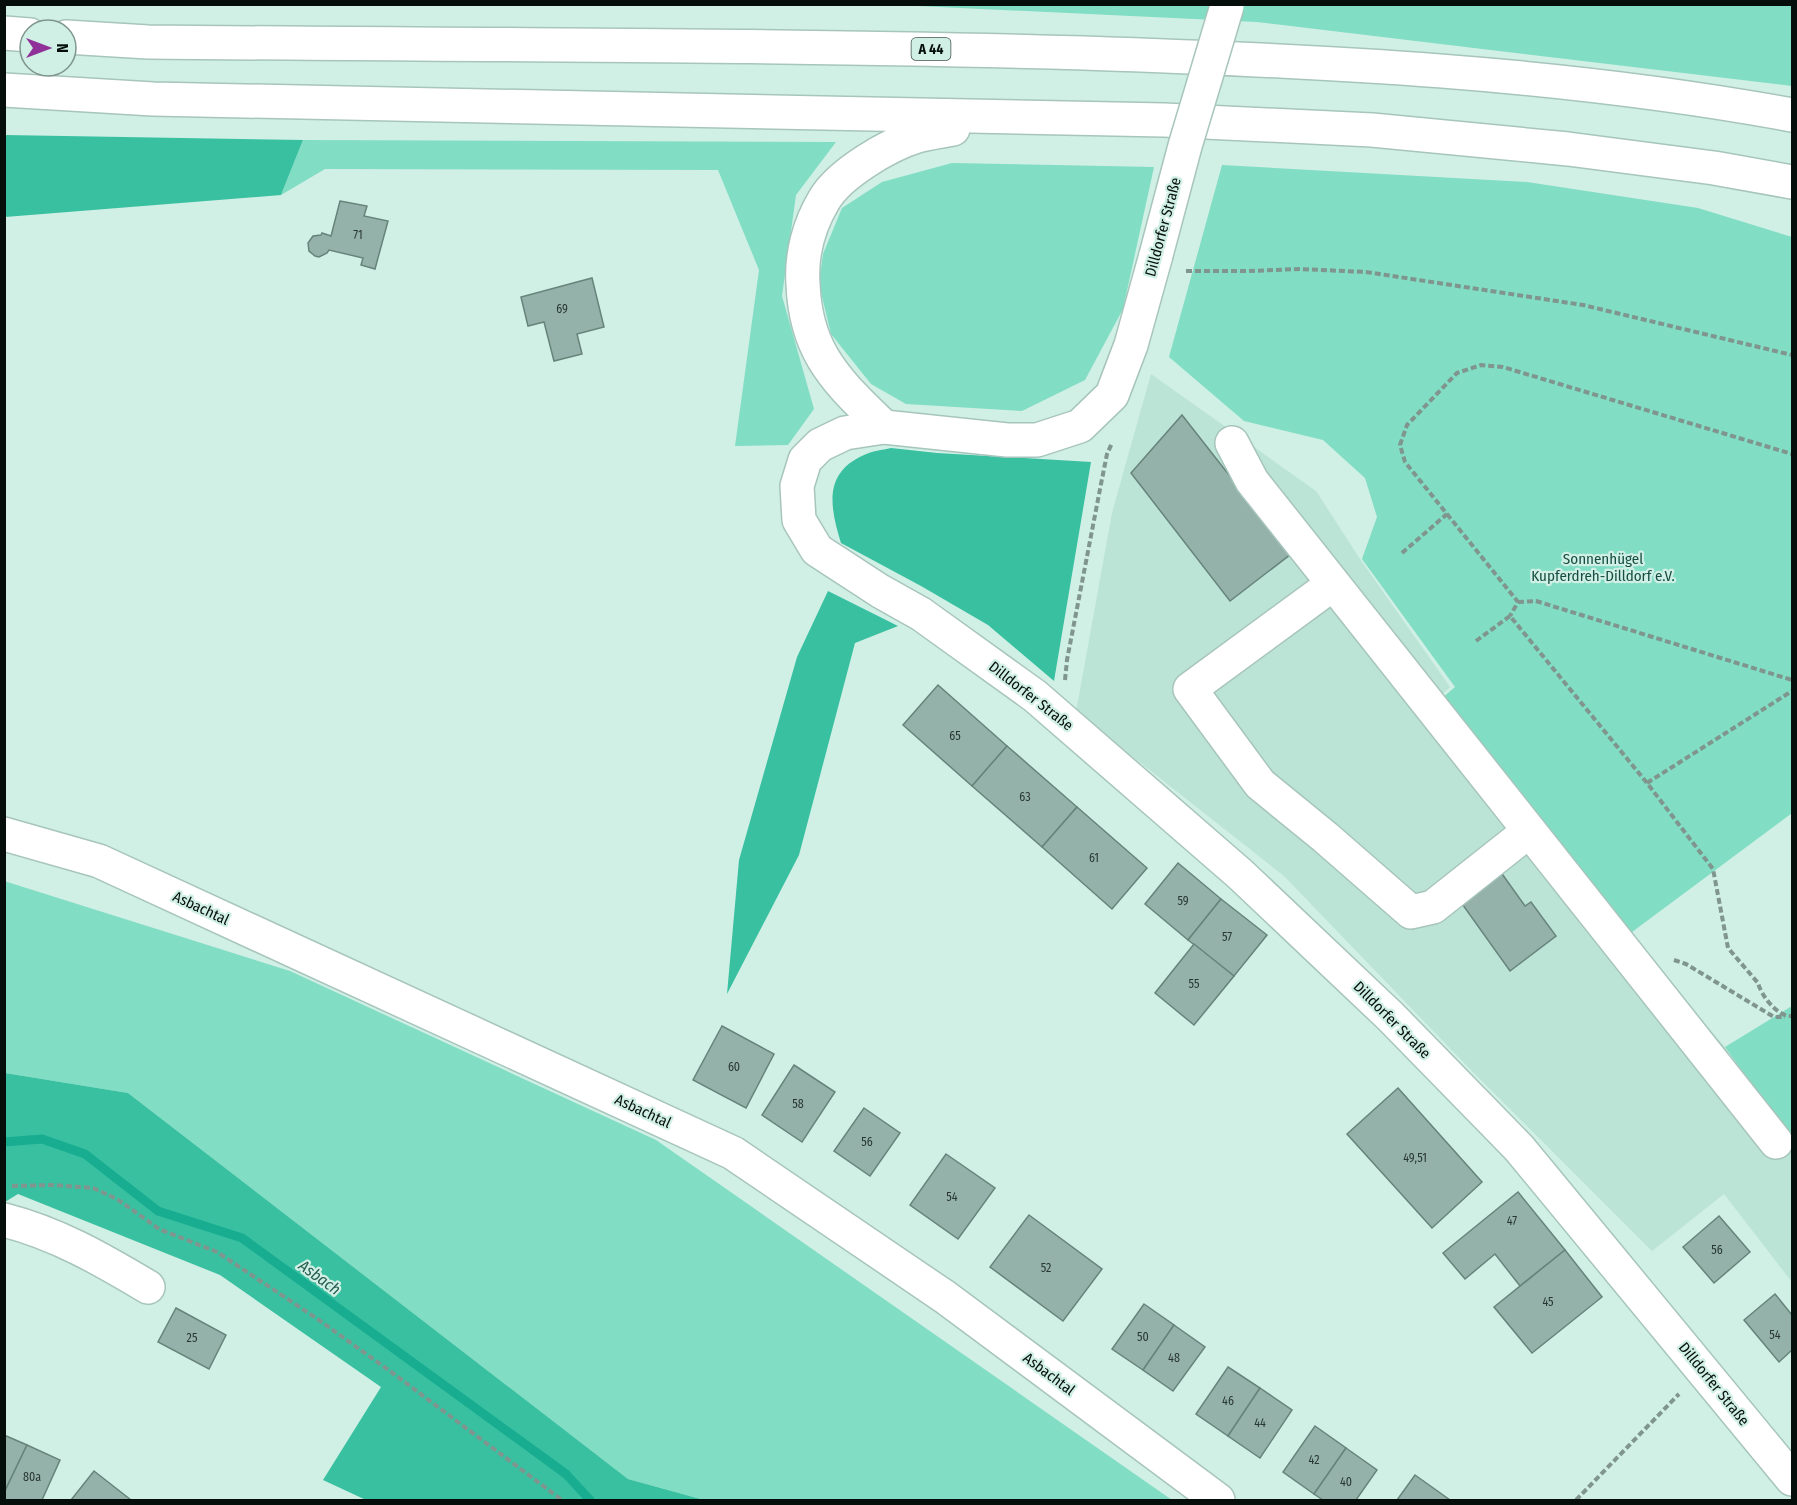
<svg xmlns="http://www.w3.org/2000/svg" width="1797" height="1505" font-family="'Fira Sans Condensed',sans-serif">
  <rect width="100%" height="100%" fill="#d0efe5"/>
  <!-- built -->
  <path fill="#bbe3d6" d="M1151,374l165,117 44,68 90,128 -13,12 191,239 97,109 67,93v142l-68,-88 -72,57 -184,-184 -184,-191 -208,-164 36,-199z"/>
  <!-- green -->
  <g fill="#81ddc3">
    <path d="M897,5h895v81l-535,-64z"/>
    <path d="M303,140l533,2 -40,53 -14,101 32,113 -26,36 -53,1 24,-176 -41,-100 -393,-1 -44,26z"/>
    <path d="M952,163l202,4 -31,142 -38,71 -63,31 -116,-7 -35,-20 -40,-50 -12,-50 4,-30 19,-46 40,-26z"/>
    <path d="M1222,165l305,17 171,26 94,29v576l-164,122 -187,-236 14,-12 -93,-128 15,-42 -12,-39 -42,-38 -79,-19 -75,-64z"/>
    <path d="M4,881l286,90 366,169 516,360h-468l-76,-21 -500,-386 -123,-20z"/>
    <path d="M1792,1006v134l-67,-93z"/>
  </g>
  <!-- forest -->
  <g fill="#39c0a1">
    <path d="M5,135l298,5 -22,55 -276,22z"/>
    <path d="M891,448l46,5 154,9 -37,219 -66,-56 -67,-39 -80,-43c-11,-36 -18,-70 23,-88 8,-4 18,-5 27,-7z"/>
    <path d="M828,591l70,35 -43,17 -56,212 -72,139 12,-134 58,-203z"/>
    <path d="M5,1073l123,20 500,386 76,21h-338l-43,-20 58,-93 -161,-112 -202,-81 -13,8z"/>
  </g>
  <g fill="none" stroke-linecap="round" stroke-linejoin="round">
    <!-- stream -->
    <path stroke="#18ad90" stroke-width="9" d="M4,1142l38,-3 43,15 73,57 84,27 324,236 24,26"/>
  </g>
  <!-- building -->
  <g fill="#94b2a9" stroke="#67847b" stroke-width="1.5">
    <path d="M340,201l27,5 -3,10 24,5 -13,48 -14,-4 2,-7 -34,-8 -2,3 -8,4 -4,-1 -6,-5 -1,-8 5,-7 8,-1 1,-2 9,3z"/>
    <path d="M592,278l12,49 -27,7 5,20 -28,7 -10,-39 -16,4 -7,-29z"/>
    <path d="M1182,415l109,139 -61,47 -99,-128z"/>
    <path d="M938,685l69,61 -35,40 -69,-61z"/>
    <path d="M1007,746l70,61 -35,40 -70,-61z"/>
    <path d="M1077,807l70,61 -35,41 -70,-62z"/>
    <path d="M1178,863l43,36 -33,41 -43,-36z"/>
    <path d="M1500,871l25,35 6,-4 25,34 -46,35 -50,-70z"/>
    <path d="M1221,899l46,36 -33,41 -46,-36z"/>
    <path d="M1194,944l40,32 -40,49 -39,-32z"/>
    <path d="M722,1026l52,28 -28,54 -53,-28z"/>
    <path d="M794,1065l41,27 -33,50 -40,-27z"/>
    <path d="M1398,1088l84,94 -50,46 -85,-94z"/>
    <path d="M864,1108l36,25 -30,43 -36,-25z"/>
    <path d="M946,1154l49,34 -37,51 -48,-34z"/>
    <path d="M1518,1192l47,58 -45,36 -25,-32 -30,25 -22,-26z"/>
    <path d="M1029,1215l73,54 -39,52 -73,-54z"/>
    <path d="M1719,1216l31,36 -36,31 -31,-36z"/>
    <path d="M1565,1250l37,47 -70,56 -38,-46z"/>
    <path d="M1775,1294l17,21v35l-13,12 -35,-42z"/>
    <path d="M1144,1304l30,21 -31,45 -31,-21z"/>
    <path d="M176,1308l50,27 -17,34 -51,-27z"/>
    <path d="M1174,1325l31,22 -32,44 -30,-21z"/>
    <path d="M1228,1367l32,21 -32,48 -32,-22z"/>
    <path d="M1260,1388l32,22 -32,48 -32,-22z"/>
    <path d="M1315,1426l31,22 -32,46 -31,-22z"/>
    <path d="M4,1435l23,10 -23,48z"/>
    <path d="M27,1445l33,15 -18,40h-38v-7z"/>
    <path d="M1346,1448l31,22 -21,30h-33l-9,-6z"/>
    <path d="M94,1471l37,29h-60z"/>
    <path d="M1415,1475l35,25h-53z"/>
  </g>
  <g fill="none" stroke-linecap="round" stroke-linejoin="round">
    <defs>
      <g id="minor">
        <path d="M1232,443l20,38 524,661"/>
        <path d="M1333,584l-143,105 70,95 65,53 86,75 22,-5 96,-76"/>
        <path d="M4,834l95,27 634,292 212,144 273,203"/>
        <path d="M4,1220c54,14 97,39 144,67"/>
      </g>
      <path id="major" d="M1156,255l-25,90 -19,50 -32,31 -43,14h-30l-123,-13 -39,6 -25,12 -15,15 -8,26 2,34 18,30 63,41 41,23 114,82 205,178 150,142 129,132 273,331"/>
      <g id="highway">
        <path d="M4,33l26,2"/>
        <path d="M66,37l82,5c312,3 624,2 936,11 237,8 475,19 708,62"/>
        <path d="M4,90l149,9 1011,21 208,10 196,19 146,19 78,14"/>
        <path d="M884,427c-22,-22 -45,-42 -61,-69 -13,-22 -19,-49 -20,-74 -2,-29 6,-59 21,-84 15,-26 64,-55 93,-64 12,-3 24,-5 36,-7"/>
      </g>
    </defs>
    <!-- minor casing -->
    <use href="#minor" stroke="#a7c5bc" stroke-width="36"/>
    <!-- major casing -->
    <use href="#major" stroke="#a7c5bc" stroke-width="36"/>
    <!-- highway casing -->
    <use href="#highway" stroke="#a7c5bc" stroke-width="36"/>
    <!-- path -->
    <g stroke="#7f958e" stroke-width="4" stroke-dasharray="6 3" stroke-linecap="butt">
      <path d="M1186,271h63l51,-2 66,3 217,33 209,50"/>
      <path d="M1447,514l71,88 -8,14"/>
      <path d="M1402,553l45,-39 -42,-52 -5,-17 7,-20 50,-52 24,-8 22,2 289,87"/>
      <path d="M1518,602l18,-1 256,79"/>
      <path d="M1476,641l34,-25 137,167 66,86 15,79 30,35c3,11 14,26 25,31 3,2 6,2 9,2"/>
      <path d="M1065,680l2,-20 34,-176 6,-30 5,-11"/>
      <path d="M1647,783l145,-92"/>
      <path d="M1674,960l12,4 88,53h11"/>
      <path d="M12,1186l41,-1 40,3 24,11 42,30 58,23 102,68 71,51 172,129"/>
      <path d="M1576,1500l103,-106"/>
    </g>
    <!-- minor -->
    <use href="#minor" stroke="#fff" stroke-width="33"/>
    <!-- major -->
    <use href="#major" stroke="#fff" stroke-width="33"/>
    <!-- highway -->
    <use href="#highway" stroke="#fff" stroke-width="33"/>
    <defs>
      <path id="major-bridge" d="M1156,255l29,-109 42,-140"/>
    </defs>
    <!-- major-bridge casing -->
    <use href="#major-bridge" stroke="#a7c5bc" stroke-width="36" stroke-linecap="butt"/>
    <!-- major-bridge -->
    <use href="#major-bridge" stroke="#fff" stroke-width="33"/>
  </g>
  <g text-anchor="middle" stroke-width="4.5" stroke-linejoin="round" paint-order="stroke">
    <!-- number labels -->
    <g font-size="12" fill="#293732">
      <text x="358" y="239">71</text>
      <text x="562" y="313">69</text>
      <text x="955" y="740">65</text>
      <text x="1025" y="801">63</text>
      <text x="1094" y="862">61</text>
      <text x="1183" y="905">59</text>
      <text x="1227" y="941">57</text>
      <text x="1194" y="988">55</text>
      <text x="734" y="1071">60</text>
      <text x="798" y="1108">58</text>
      <text x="867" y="1146">56</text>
      <text x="1415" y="1162">49,51</text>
      <text x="952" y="1201">54</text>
      <text x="1512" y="1225">47</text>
      <text x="1717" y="1254">56</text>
      <text x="1046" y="1272">52</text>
      <text x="1548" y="1306">45</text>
      <text x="1775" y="1339">54</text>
      <text x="1143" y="1341">50</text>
      <text x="192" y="1342">25</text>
      <text x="1174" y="1362">48</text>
      <text x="1228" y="1405">46</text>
      <text x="1260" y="1427">44</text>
      <text x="1314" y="1464">42</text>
      <text x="32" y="1481">80a</text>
      <text x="1346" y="1486">40</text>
    </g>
    <!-- shield labels -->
    <rect fill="#d0efe5" stroke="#42524c" stroke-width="1.5" x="911.5" y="38" width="39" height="22" rx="4.5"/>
    <g font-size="14" font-weight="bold" fill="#050e0b">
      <text x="931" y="54">A 44</text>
    </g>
    <!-- street labels -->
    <g font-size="15" fill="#050e0b" stroke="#d0efe5">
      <text transform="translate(1163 227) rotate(-75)" y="5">Dilldorfer Straße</text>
      <text transform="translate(1031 696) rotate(38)" y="5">Dilldorfer Straße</text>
      <text transform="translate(201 908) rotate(25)" y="5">Asbachtal</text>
      <text transform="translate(1392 1020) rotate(45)" y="5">Dilldorfer Straße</text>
      <text transform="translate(643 1111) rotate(25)" y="5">Asbachtal</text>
      <text transform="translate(1049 1374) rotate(37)" y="5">Asbachtal</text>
      <text transform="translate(1714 1384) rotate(51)" y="5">Dilldorfer Straße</text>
    </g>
    <!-- park labels -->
    <g font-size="15" fill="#164d40" stroke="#d0efe5">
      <text x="1603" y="564">Sonnenhügel<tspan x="1603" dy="17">Kupferdreh-Dilldorf e.V.</tspan></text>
    </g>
    <!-- water labels -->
    <g font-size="16" font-style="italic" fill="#275c4e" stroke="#d0efe5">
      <text transform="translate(320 1277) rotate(36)" y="6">Asbach</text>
    </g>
  </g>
  <!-- border -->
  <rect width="1797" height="1505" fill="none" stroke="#050e0b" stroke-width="12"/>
  <!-- north arrow -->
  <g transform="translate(48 48) rotate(90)"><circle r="28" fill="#d0efe5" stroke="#7f958e" stroke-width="1.5"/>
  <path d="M0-4.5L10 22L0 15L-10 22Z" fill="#903199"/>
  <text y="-9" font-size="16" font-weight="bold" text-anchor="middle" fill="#050e0b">N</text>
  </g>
</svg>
